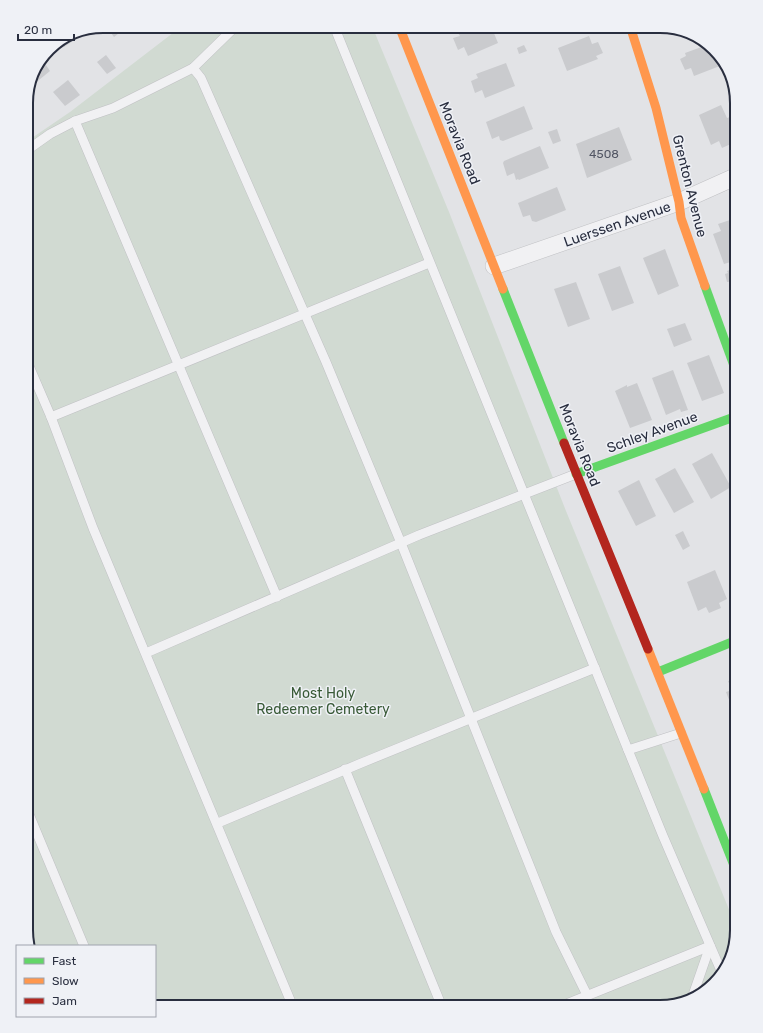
<svg xmlns="http://www.w3.org/2000/svg" width="763" height="1033" font-family="Rubik,sans-serif">
  <rect width="100%" height="100%" fill="#e2e3e6"/>
  <!-- green -->
  <path fill="#d1dad2" d="M182,26h190l77,186 117,299 171,418 -10,39 -28,29 -38,10h-506v-61h-125l-4,-16v-788l44,-30z"/>
  <!-- building -->
  <g fill="#cacbce">
    <path d="M103,26h23l1,1 -13,10 -6,-8 -4,3 -2,-4 -3,3 -2,-3z"/>
    <path d="M474,26h17l7,17 -30,13 -4,-9 -6,3 -5,-12 7,-2 -2,-3z"/>
    <path d="M589,36l3,8 6,-2 5,11 -7,3 2,3 -31,12 -9,-23z"/>
    <path d="M71,38l2,3 -9,6 -2,-3 -6,3 -2,-3z"/>
    <path d="M524,45l3,6 -8,3 -2,-6z"/>
    <path d="M707,45l18,19 -31,12 -3,-8 -6,2 -5,-11 6,-3 -1,-3z"/>
    <path d="M106,55l10,13 -9,6 -10,-12z"/>
    <path d="M42,59l8,12 -16,13 -3,-4 3,-11z"/>
    <path d="M506,63l9,23 -30,12 -3,-8 -7,3 -4,-12 7,-3 -2,-4z"/>
    <path d="M68,80l12,15 -15,11 -12,-14z"/>
    <path d="M721,105l6,13 3,-1 4,8 -4,1 4,9 -3,2 2,6 -11,5 -3,-7 -8,4 -12,-30z"/>
    <path d="M524,106l9,23 -30,12 -3,-1 -1,-4 -7,3 -6,-17z"/>
    <path d="M619,127l13,33 -45,18 -11,-34z"/>
    <path d="M557,129l4,12 -8,3 -5,-12z"/>
    <path d="M540,146l9,22 -30,12 -1,-1 -2,1 -2,-7 -7,3 -4,-13 1,-2z"/>
    <path d="M557,187l9,23 -30,12 -4,-1 -2,-6 -7,2 -5,-14z"/>
    <path d="M730,220l2,6 3,-1 2,5v30l-13,4 -11,-30 8,-3 -3,-7z"/>
    <path d="M665,249l14,37 -21,9 -15,-37z"/>
    <path d="M620,266l14,37 -22,8 -14,-37z"/>
    <path d="M737,267v14l-10,1 -2,-8 3,-1 -1,-2z"/>
    <path d="M576,282l14,37 -22,8 -14,-38z"/>
    <path d="M685,323l7,17 -18,7 -7,-18z"/>
    <path d="M709,355l15,38 -22,8 -15,-38z"/>
    <path d="M673,370l15,40 -7,2 -1,-3 -14,6 -14,-37z"/>
    <path d="M637,383l15,37 -22,8 -15,-37 12,-6v2z"/>
    <path d="M712,453l19,34 -20,12 -19,-35z"/>
    <path d="M675,468l19,34 -20,11 -19,-34z"/>
    <path d="M639,480l17,36 -20,10 -18,-35z"/>
    <path d="M683,531l7,15 -7,4 -8,-15z"/>
    <path d="M715,570l12,29 -8,4 2,5 -12,5 -3,-6 -8,4 -11,-29z"/>
    <path d="M737,678v25l-6,2 -5,-13 6,-2 -4,-9z"/>
  </g>
  <g fill="none" stroke-linecap="round" stroke-linejoin="round">
    <defs>
      <g id="lane">
        <path d="M334,26l329,810 59,137"/>
        <path d="M193,68l8,10 125,284 75,181 155,389 31,63"/>
        <path d="M75,121l202,476"/>
        <path d="M26,151l24,-17 25,-13 38,-13 80,-40 43,-42"/>
        <path d="M26,359l25,58 42,111 200,479"/>
        <path d="M51,417l378,-154"/>
        <path d="M146,653l273,-118 157,-61"/>
        <path d="M628,750l53,-17"/>
        <path d="M345,769l97,238"/>
        <path d="M26,807l58,139"/>
        <path d="M218,823l141,-59 236,-96"/>
        <path d="M692,998l18,-52"/>
        <path d="M559,1007l151,-61"/>
      </g>
      <path id="street" d="M494,266l185,-64 58,-26"/>
    </defs>
    <!-- lane casing -->
    <use href="#lane" stroke="#c0c1c4" stroke-width="10"/>
    <!-- street casing -->
    <use href="#street" stroke="#c0c1c4" stroke-width="18"/>
    <!-- lane -->
    <use href="#lane" stroke="#f1f1f3" stroke-width="9"/>
    <!-- street -->
    <use href="#street" stroke="#f1f1f3" stroke-width="17"/>
    <!-- fast -->
    <g stroke="#63d668" stroke-width="9">
      <path d="M705,286l32,88"/>
      <path d="M503,289l61,154"/>
      <path d="M576,474l161,-58"/>
      <path d="M658,672l79,-32"/>
      <path d="M704,789l33,84"/>
    </g>
    <!-- slow -->
    <g stroke="#ff974d" stroke-width="9">
      <path d="M399,26l104,263"/>
      <path d="M630,26l26,82 23,94 2,16 24,68"/>
      <path d="M648,649l56,140"/>
    </g>
    <!-- jam -->
    <path stroke="#b3261e" stroke-width="9" d="M564,443l84,206"/>
  </g>
  <g text-anchor="middle" stroke-width="3" stroke-linejoin="round" paint-order="stroke">
    <!-- number labels -->
    <g font-size="12" fill="#525664">
      <text x="604" y="158">4508</text>
    </g>
    <!-- street labels -->
    <g font-size="14" fill="#292e3f" stroke="#eff1f6">
      <text transform="translate(460 143) rotate(68)" y="5">Moravia Road</text>
      <text transform="translate(690 186) rotate(76)" y="5">Grenton Avenue</text>
      <text transform="translate(617 224) rotate(-19)" y="5">Luerssen Avenue</text>
      <text transform="translate(652 432) rotate(-20)" y="5">Schley Avenue</text>
      <text transform="translate(580 445) rotate(68)" y="5">Moravia Road</text>
    </g>
    <!-- park labels -->
    <g font-size="14" fill="#395a37" stroke="#eff1f6">
      <text x="323" y="698">Most Holy<tspan x="323" dy="16">Redeemer Cemetery</tspan></text>
    </g>
  </g>
  <!-- crop -->
  <path d="M0 0H763V1033H0ZM103 33H660A70 70 0 0 1 730 103V930A70 70 0 0 1 660 1000H103A70 70 0 0 1 33 930V103A70 70 0 0 1 103 33Z" fill="#eff1f6" fill-rule="evenodd"/>
  <path fill="none" stroke="#292e3f" stroke-width="2" d="M103 33H660A70 70 0 0 1 730 103V930A70 70 0 0 1 660 1000H103A70 70 0 0 1 33 930V103A70 70 0 0 1 103 33Z"/>
  <!-- legend -->
  <rect x="16" y="945" width="140" height="72" fill="#eff1f6" stroke="#a0a3ad"/>
  <rect x="24" y="958" width="20" height="6" fill="#63d668" stroke="#a0a3ad"/>
  <text x="52" y="965" font-size="12" fill="#292e3f">Fast</text>
  <rect x="24" y="978" width="20" height="6" fill="#ff974d" stroke="#a0a3ad"/>
  <text x="52" y="985" font-size="12" fill="#292e3f">Slow</text>
  <rect x="24" y="998" width="20" height="6" fill="#b3261e" stroke="#a0a3ad"/>
  <text x="52" y="1005" font-size="12" fill="#292e3f">Jam</text>
  <!-- scale -->
  <path d="M18 34v6h56v-6" fill="none" stroke="#292e3f" stroke-width="2"/>
  <text x="24" y="34" font-size="12" fill="#292e3f" stroke="#eff1f6" stroke-width="3" paint-order="stroke">20 m</text>
</svg>
